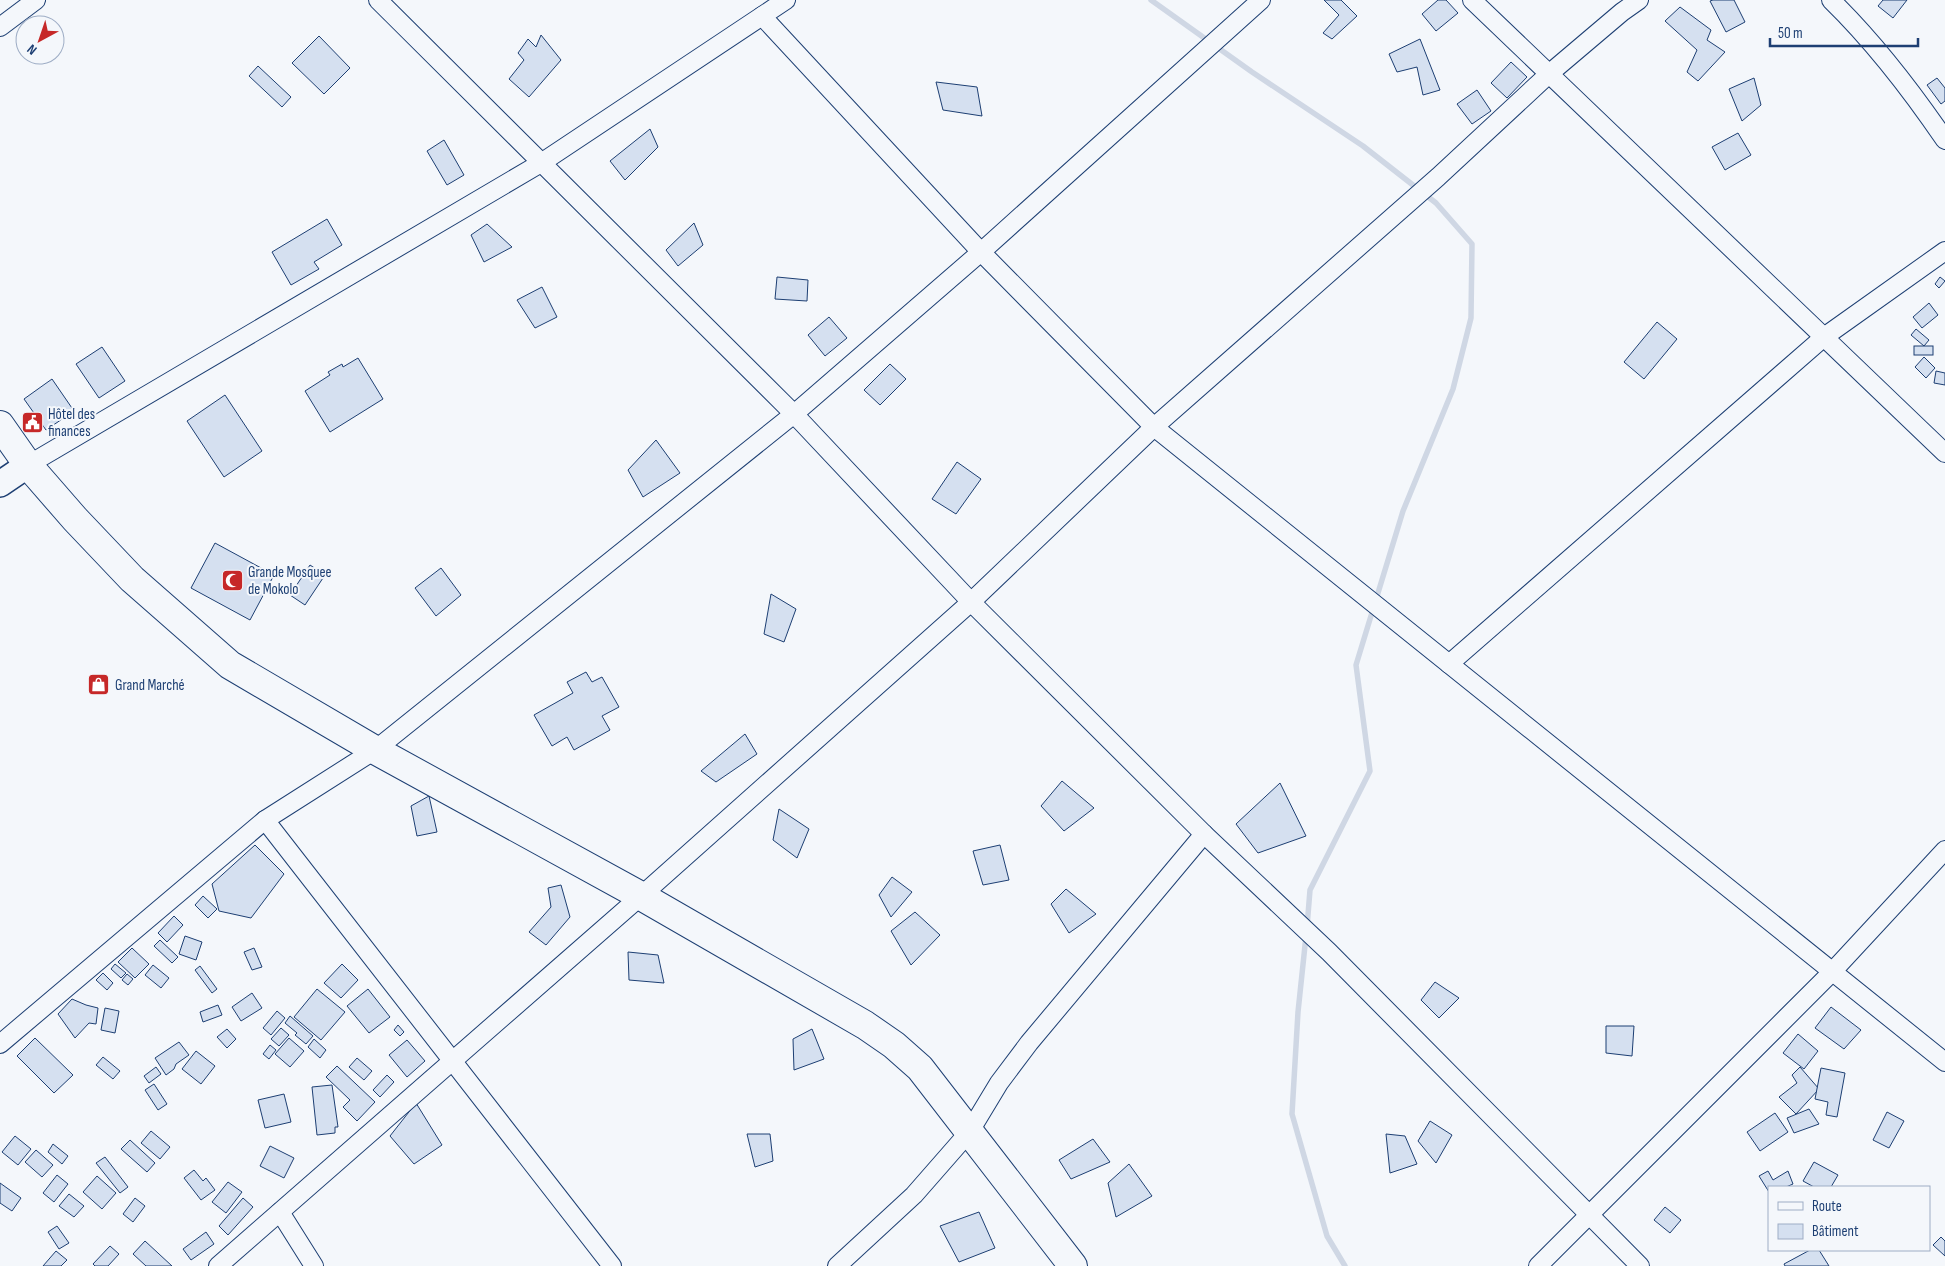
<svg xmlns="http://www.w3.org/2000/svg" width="1945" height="1266" font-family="'Sofia Sans Condensed',sans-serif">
  <rect width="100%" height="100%" fill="#f4f7fb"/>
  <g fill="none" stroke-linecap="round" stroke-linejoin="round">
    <!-- stream -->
    <g stroke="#cfd7e4" stroke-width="5.5">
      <path d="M1151,0l101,72 111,74 73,57 36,41 -1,74 -18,71 -50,122 -47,154 14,106 -60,119 -3,37"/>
      <path d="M1306,936l-8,76 -6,102 35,122 18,30"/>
    </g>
  </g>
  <!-- building -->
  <g fill="#d5e0f0" stroke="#1d3f73">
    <path d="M1324,0h17l16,16 -25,23 -9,-6 16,-18z"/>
    <path d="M1438,0h8l12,13 -22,18 -14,-17z"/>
    <path d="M1713,0h21l11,22 -19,10 -16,-31z"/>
    <path d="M1883,0h24l-14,18 -15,-12z"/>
    <path d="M1680,7l31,23 -4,10 18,12 -27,29 -11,-9 10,-22 -32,-29z"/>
    <path d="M541,35l20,25 -32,37 -20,-18 15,-19 -6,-7 10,-14 8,8z"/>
    <path d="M319,36l31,32 -26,26 -32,-31z"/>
    <path d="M1420,39l20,51 -17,5 -6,-28 -20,5 -8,-18z"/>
    <path d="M1511,62l16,15 -20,21 -16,-15z"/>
    <path d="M258,66l33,31 -9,10 -33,-31z"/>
    <path d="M1754,78l7,27 -19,16 -13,-32z"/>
    <path d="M1937,78l8,10v13l-4,3 -14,-19z"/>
    <path d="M936,82l41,5 5,29 -39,-6z"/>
    <path d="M1477,90l14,21 -19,13 -15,-20z"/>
    <path d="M650,129l8,18 -33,33 -15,-19z"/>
    <path d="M1738,133l13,22 -26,15 -13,-23z"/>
    <path d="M444,140l20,35 -17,10 -20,-34z"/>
    <path d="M327,219l15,26 -28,17 5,7 -28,16 -19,-33z"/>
    <path d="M694,223l9,22 -25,21 -12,-16z"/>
    <path d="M487,224l25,23 -28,15 -13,-27z"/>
    <path d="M777,277l31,3 -1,21 -32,-2z"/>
    <path d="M1940,277l5,4 -6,7 -4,-4z"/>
    <path d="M542,287l15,30 -22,11 -18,-28z"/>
    <path d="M1929,303l9,12 -16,13 -9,-11z"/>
    <path d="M829,317l18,21 -22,18 -17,-21z"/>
    <path d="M1657,322l20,17 -33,40 -20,-17z"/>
    <path d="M1916,329l13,11 -5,6 -13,-11z"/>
    <rect x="1914" y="346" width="19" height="9"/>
    <path d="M102,347l23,34 -26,17 -23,-34z"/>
    <path d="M1924,357l11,11 -9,10 -11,-11z"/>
    <path d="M358,358l25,41 -53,33 -25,-41 25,-16 -2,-3 14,-8 1,3z"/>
    <path d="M890,364l16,15 -26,26 -16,-15z"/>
    <path d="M1936,371l9,2v12l-11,-2z"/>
    <path d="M52,379l22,32 -28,19 -22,-31z"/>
    <path d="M225,395l37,56 -38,26 -37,-56z"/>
    <path d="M656,440l24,33 -37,24 -15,-27z"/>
    <path d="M957,462l24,17 -25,35 -24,-15z"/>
    <path d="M215,543l59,32 -24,45 -59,-32z"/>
    <path d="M310,565l15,10 -20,30 -15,-10z"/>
    <path d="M441,568l20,27 -25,21 -21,-28z"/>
    <path d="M771,594l25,15 -12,33 -20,-8z"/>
    <path d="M586,672l6,10 10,-5 17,30 -17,9 8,14 -36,20 -7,-13 -15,9 -18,-31 39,-22 -6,-11z"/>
    <path d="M745,734l12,20 -41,28 -15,-11z"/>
    <path d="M1062,781l32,27 -30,23 -23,-25z"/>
    <path d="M1280,783l26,53 -48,17 -22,-29z"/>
    <path d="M429,796l8,36 -20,4 -6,-30z"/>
    <path d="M779,809l30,20 -12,29 -24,-18z"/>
    <path d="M255,845l29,29 -33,44 -32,-7 -7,-27z"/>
    <path d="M1000,845l9,35 -26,5 -10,-34z"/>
    <path d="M892,877l20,15 -21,25 -12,-22z"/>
    <path d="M561,885l9,32 -24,28 -17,-13 22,-25 -3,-19z"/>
    <path d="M1066,889l30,25 -27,19 -18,-29z"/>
    <path d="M203,896l14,13 -9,9 -13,-13z"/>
    <path d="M915,912l25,23 -29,30 -20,-34z"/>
    <path d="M174,916l9,9 -16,17 -9,-9z"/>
    <path d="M185,936l17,6 -6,18 -17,-6z"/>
    <path d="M160,940l18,17 -6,6 -18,-17z"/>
    <path d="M132,948l17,16 -14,14 -17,-16z"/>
    <path d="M254,948l8,19 -10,3 -8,-18z"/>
    <path d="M628,952l30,3 6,28 -35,-3z"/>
    <path d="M115,964l11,9 -5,5 -10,-9z"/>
    <path d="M342,964l16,16 -17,18 -17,-15z"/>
    <path d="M153,965l16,13 -8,10 -16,-13z"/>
    <path d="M200,966l17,23 -5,4 -17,-23z"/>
    <path d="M103,973l10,10 -6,7 -11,-10z"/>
    <path d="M127,974l6,5 -5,6 -6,-5z"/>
    <path d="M1435,982l24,16 -20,20 -18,-18z"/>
    <path d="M317,989l28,23 -24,28 -27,-23z"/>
    <path d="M368,989l22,28 -21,16 -22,-27z"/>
    <path d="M252,993l10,15 -21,13 -9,-14z"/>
    <path d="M72,999l14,6 12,3 -2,16 -7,-1 -14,15 -17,-24z"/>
    <path d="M218,1005l4,10 -19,7 -3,-10z"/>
    <path d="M1831,1007l30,23 -17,19 -29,-21z"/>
    <path d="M105,1008l14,3 -4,22 -14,-3z"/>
    <path d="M277,1011l8,7 -14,17 -8,-7z"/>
    <path d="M290,1016l23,20 -7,8 -11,-9 2,-2 -12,-10z"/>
    <path d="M398,1025l6,7 -4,4 -6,-6z"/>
    <path d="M1606,1026h28l-2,30 -26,-3z"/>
    <path d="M281,1028l8,7 -10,11 -8,-7z"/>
    <path d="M227,1029l9,10 -9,9 -10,-11z"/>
    <path d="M812,1029l12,30 -30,11 -1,-31z"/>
    <path d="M1798,1034l20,17 -14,18 -21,-16z"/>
    <path d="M35,1038l38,37 -19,18 -37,-37z"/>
    <path d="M289,1038l15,13 -14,16 -15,-13z"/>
    <path d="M314,1039l12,11 -6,8 -12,-11z"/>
    <path d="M407,1040l18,21 -18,16 -18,-22z"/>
    <path d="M179,1042l10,13 -13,9 -2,5 -8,6 -11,-17z"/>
    <path d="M270,1045l6,5 -7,9 -6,-5z"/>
    <path d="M196,1051l19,15 -14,18 -19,-15z"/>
    <path d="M103,1057l17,14 -7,8 -17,-14z"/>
    <path d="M357,1058l15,13 -8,9 -15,-13z"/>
    <path d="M337,1066l38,36 -18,19 -14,-14 7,-7 -24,-23z"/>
    <path d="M156,1067l5,7 -12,9 -5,-7z"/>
    <path d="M1800,1067l19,22 -23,25 -17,-17 18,-14 -5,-8z"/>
    <path d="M1821,1068l24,5 -8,44 -11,-2 2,-13 -13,-3z"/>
    <path d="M387,1075l7,7 -14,15 -7,-7z"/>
    <path d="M154,1084l13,20 -9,6 -13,-20z"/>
    <path d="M332,1085l6,42h-3v6l-18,2 -5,-48z"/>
    <path d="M284,1094l7,28 -26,6 -7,-28z"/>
    <path d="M416,1103l26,42 -28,19 -24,-28z"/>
    <path d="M1809,1109l10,15 -25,9 -7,-15z"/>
    <path d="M1887,1112l17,9 -15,27 -16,-8z"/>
    <path d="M1775,1113l13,19 -28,19 -13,-19z"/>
    <path d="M1430,1121l22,14 -16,28 -18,-22z"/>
    <path d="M151,1131l19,16 -10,12 -19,-16z"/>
    <path d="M747,1134h23l3,27 -18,6z"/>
    <path d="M1386,1134l19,2 12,28 -27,9z"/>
    <path d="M15,1136l16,13 -13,16 -16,-13z"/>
    <path d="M1093,1139l17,23 -39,17 -12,-19z"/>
    <path d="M130,1140l25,23 -8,9 -26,-23z"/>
    <path d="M53,1144l15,12 -6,8 -14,-12z"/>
    <path d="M270,1146l24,12 -10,20 -24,-12z"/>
    <path d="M36,1150l17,15 -11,12 -17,-15z"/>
    <path d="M105,1157l23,30 -8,6 -24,-30z"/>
    <path d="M1814,1162l24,13 -7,12h-17l-11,-6z"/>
    <path d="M1129,1164l23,32 -36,21 -8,-34z"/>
    <path d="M194,1170l9,11 3,-3 9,12 -14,10 -17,-22z"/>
    <path d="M1768,1171l5,9 15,-9 5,13 -7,3h-17v5l-10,-16z"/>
    <path d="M57,1175l11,9 -14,18 -11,-9z"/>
    <path d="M97,1176l19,17 -14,16 -19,-17z"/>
    <path d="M228,1182l14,10 -16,21 -14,-11z"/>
    <path d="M0,1183l21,15 -9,13 -12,-8z"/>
    <path d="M69,1194l15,12 -10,11 -15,-11z"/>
    <path d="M135,1198l10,8 -12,16 -10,-8z"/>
    <path d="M243,1198l10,9 -25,28 -9,-9z"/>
    <path d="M1665,1207l16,13 -11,13 -16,-13z"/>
    <path d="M979,1212l16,36 -36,14 -19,-36z"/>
    <path d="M57,1226l12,17 -10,6 -11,-17z"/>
    <path d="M206,1232l8,12 -23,16 -8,-11z"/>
    <path d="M1941,1237l4,4v15l-12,-11z"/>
    <path d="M145,1241l27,25h-26l-13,-12z"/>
    <path d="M110,1246l9,8 -11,12h-13l-2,-2z"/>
    <path d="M1810,1250h9l10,16h-44l-1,-2z"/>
    <path d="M56,1251l11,9 -6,6h-18z"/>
  </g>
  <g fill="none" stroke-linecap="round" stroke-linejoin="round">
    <defs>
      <g id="street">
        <path d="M378,0l416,414 177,188 233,232 125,118 311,314"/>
        <path d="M1472,0l473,453"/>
        <path d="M1831,0c44,43 80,90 114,140"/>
        <path d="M762,16l219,236 173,175 791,635"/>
        <path d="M0,27l36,-27"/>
        <path d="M28,465l513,-302 245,-163"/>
        <path d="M1449,664l375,-327 121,-86"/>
        <path d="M265,820l347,446"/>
        <path d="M0,1044l265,-224 110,-70 419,-336 187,-162 280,-252"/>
        <path d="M280,1212l34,54"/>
        <path d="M218,1266l423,-370 330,-294 183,-175 284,-250 112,-104 72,-61 17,-12"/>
        <path d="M837,1266l77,-71 56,-64 29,-48 30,-40 175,-209"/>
        <path d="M1538,1266l294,-294 113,-122"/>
      </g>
      <path id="secondary" d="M0,484l28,-19"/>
      <path id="primary" d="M0,425l28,40 47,54 57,60 98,86 145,85 266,146 224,129 29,20 26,23 153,198"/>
    </defs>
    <!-- street casing -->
    <use href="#street" stroke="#1d3f73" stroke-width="20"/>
    <!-- secondary casing -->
    <use href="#secondary" stroke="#1d3f73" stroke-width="28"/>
    <!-- primary casing -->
    <use href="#primary" stroke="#1d3f73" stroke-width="30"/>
    <!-- street -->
    <use href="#street" stroke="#f4f7fb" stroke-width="18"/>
    <!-- secondary -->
    <use href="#secondary" stroke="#f4f7fb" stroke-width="25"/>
    <!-- primary -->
    <use href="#primary" stroke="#f4f7fb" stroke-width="28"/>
  </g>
  <!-- icons -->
  <defs>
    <symbol id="civic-square" viewBox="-11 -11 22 22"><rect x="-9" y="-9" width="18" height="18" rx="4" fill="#c62828" stroke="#f4f7fb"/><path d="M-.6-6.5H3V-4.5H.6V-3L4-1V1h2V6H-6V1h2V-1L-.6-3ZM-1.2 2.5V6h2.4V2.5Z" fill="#fff"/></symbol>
    <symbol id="mosque-square" viewBox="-11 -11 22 22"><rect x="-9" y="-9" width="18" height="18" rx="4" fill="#c62828" stroke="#f4f7fb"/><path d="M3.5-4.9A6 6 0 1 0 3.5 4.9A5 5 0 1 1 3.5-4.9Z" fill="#fff"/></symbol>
    <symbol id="shop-square" viewBox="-11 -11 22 22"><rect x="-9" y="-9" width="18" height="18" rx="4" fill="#c62828" stroke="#f4f7fb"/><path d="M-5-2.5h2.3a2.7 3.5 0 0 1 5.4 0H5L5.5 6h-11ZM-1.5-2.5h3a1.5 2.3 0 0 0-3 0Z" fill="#fff"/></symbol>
  </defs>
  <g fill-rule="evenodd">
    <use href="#civic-square" x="20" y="410" width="25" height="25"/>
    <use href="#mosque-square" x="220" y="568" width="25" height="25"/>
    <use href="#shop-square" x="86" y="672" width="25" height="25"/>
  </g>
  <g text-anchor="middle" stroke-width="4" stroke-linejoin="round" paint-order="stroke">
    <!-- poi labels -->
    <g font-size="15" fill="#1d3f73" stroke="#f4f7fb" text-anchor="start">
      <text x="48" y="419">Hôtel des<tspan x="48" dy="17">finances</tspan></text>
      <text x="248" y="577">Grande Mosquee<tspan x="248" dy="17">de Mokolo</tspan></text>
      <text x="115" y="690">Grand Marché</text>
    </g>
  </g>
  <!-- legend -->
  <rect x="1768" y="1186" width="162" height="65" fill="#f4f7fb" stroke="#9eadc5"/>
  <rect x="1778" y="1202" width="25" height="8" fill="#f4f7fb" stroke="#9eadc5"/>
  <text x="1812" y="1211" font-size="15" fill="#1d3f73">Route</text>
  <rect x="1778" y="1224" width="25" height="15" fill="#d5e0f0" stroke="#9eadc5"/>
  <text x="1812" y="1236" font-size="15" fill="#1d3f73">Bâtiment</text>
  <!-- north arrow -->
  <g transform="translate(40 40) rotate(220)"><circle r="24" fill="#f4f7fb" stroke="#9eadc5"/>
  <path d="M0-4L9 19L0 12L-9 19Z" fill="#c62828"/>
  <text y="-8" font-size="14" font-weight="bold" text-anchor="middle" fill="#1d3f73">N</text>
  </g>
  <!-- scale -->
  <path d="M1770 38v8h148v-8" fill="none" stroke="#1d3f73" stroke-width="2.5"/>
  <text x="1778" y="38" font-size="15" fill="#1d3f73" stroke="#f4f7fb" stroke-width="4" paint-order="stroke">50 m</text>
</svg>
